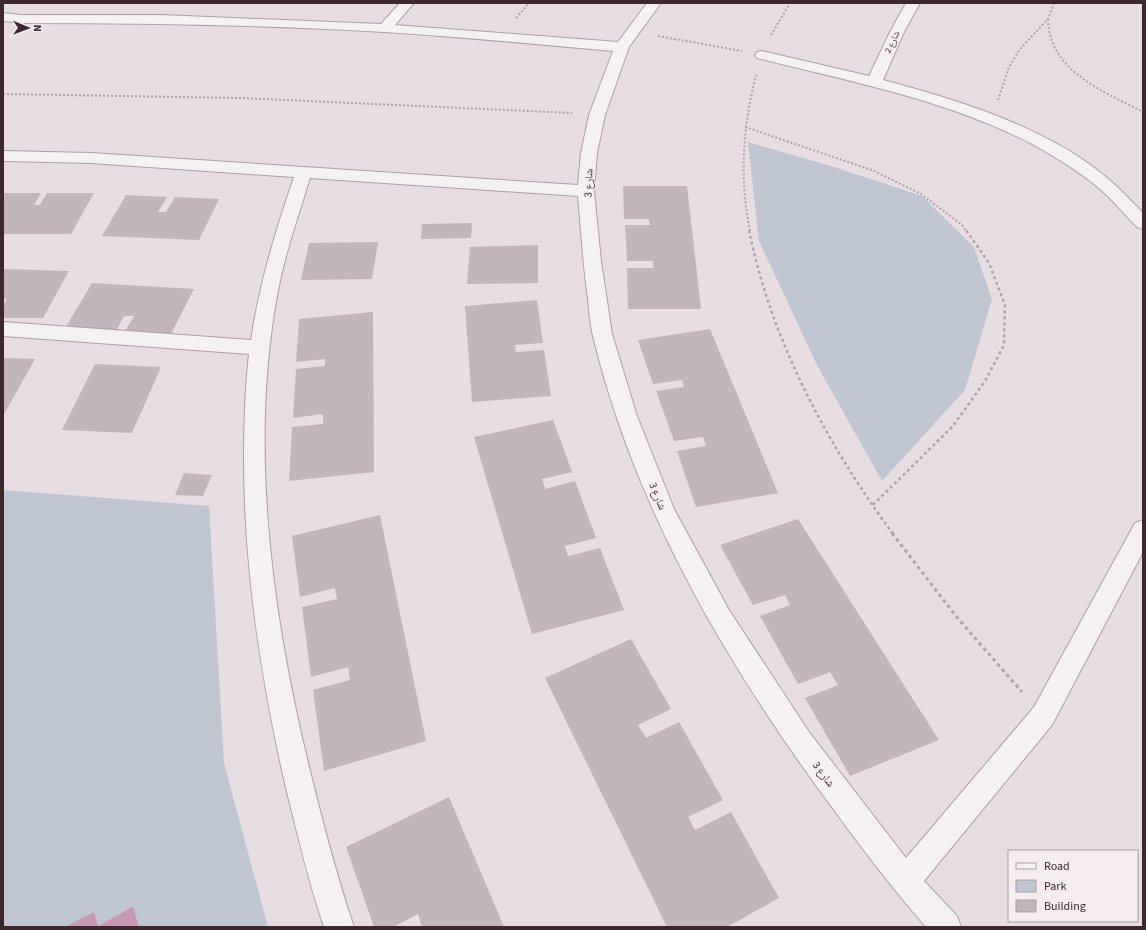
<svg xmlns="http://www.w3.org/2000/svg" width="1146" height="930" font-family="'Source Sans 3','Noto Naskh Arabic',sans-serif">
  <rect width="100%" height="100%" fill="#e7dde2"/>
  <!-- green -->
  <g fill="#bfc5d1">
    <path d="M748,142l86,25 88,29 52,51 18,52 -27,91 -83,91 -65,-116 -58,-124z"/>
    <path d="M3,490l206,16 15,257 44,164h-265z"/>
  </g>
  <!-- water -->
  <path fill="#c799b3" d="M133,907l6,20h-74l29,-15 4,14z"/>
  <!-- building -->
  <g fill="#c3b5bc">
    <path d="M623,186h64l14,123h-73l-1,-41h26v-7h-26l-2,-36h25l-1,-6h-25z"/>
    <path d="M3,193h38l-7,12h6l7,-12h47l-23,41h-68z"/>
    <path d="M126,195l41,2 -9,15h8l9,-15 44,2 -20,41 -97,-4z"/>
    <path d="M472,223l-1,15 -50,1 1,-15z"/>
    <path d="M378,242l-6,37 -71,1 8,-37z"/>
    <path d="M538,245v38l-71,1 3,-37z"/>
    <path d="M3,269l66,2 -26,47h-40v-12l4,-7h-4z"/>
    <path d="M92,283l102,6 -25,49 -46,-3 11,-19h-10l-10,19 -51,-3z"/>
    <path d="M537,300l6,43 -28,2 1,7 28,-2 7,46 -79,6 -7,-96z"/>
    <path d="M373,312l1,160 -85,9 3,-54 31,-3v-10l-30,4 3,-49 29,-3v-7l-29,3 3,-43z"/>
    <path d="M710,329l68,164 -82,14 -19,-56 29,-5 -3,-9 -29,4 -18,-50 28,-4 -2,-7 -29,4 -15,-44z"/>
    <path d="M3,358l32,1 -32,57z"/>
    <path d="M95,364l66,3 -29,66 -70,-3z"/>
    <path d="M553,420l19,52 -30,7 3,10 30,-8 21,57 -31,8 3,10 32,-8 24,62 -92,24 -58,-197z"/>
    <path d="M184,473l28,2 -9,21 -28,-1z"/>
    <path d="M380,515l46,226 -102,30 -11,-81 37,-10 -2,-13 -37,10 -9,-70 35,-8 -2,-11 -35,9 -8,-61z"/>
    <path d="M798,519l141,221 -89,36 -45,-78 33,-13 -8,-13 -32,12 -38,-68 30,-11 -5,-10 -32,10 -33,-60z"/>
    <path d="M631,639l40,70 -33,16 8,13 33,-16 44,78 -35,17 7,13 36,-18 48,86 -52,29h-60l-122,-249z"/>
    <path d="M449,797l55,130h-82l-4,-13 -25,13h-19l-28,-80z"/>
  </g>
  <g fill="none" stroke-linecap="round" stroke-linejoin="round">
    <defs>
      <g id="minor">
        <path d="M400,3h14l-19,22 223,17 29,-39h14l-32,44 -24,68 -8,38 -3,38 7,70 11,73 25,82 37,93 55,101 80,122 97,126 128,-151 101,-184 8,-3v32l-91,173 -128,156 33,35 4,11h-35c-33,-38 -63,-77 -92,-117 -106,-143 -199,-300 -241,-474 -3,-12 -4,-25 -5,-37 -5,-35 -7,-69 -10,-103l-268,-18c-12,39 -26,78 -33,118 -29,159 -3,332 36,487 12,48 25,97 41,144h-30c-16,-47 -27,-95 -39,-143 -24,-106 -41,-215 -41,-324 0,-35 1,-71 5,-106l-246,-18v-14l248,18c9,-59 24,-107 43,-163l-203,-14 -88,-2v-10l88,2 487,32 3,-32 8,-38 24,-64c-76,-7 -152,-14 -229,-19 -120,-7 -241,-9 -362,-9l-19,-2v-8l19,2h139l220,9z"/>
        <path d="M906,3h14l-16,29 -21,48c76,20 170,49 230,103 10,9 20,20 30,30v16l-6,-2c-12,-12 -23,-26 -36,-37 -19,-17 -43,-31 -65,-44 -87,-46 -184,-64 -279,-88l-2,-3 2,-3 5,-1 107,25 21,-44z"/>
      </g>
    </defs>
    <!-- minor casing -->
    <use href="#minor" stroke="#ad9fa6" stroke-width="2"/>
    <!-- path-far2 -->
    <g stroke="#afa4a9" stroke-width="2" stroke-dasharray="2 2" stroke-linecap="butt">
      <path d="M516,18l13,-15"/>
      <path d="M1048,19c1,52 55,72 95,93"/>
      <path d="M771,35l19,-32"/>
      <path d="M658,36l84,15"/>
      <path d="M3,94l238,4 331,15"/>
      <path d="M998,100l11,-33 11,-18 28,-30 6,-16"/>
      <path d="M745,127l127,43 49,24 41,31 4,6"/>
      <path d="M750,231c-11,-53 -7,-104 6,-156"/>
    </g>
    <!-- path-far1 -->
    <g stroke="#afa4a9" stroke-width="2.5" stroke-dasharray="3 3" stroke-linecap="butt">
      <path d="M749,230c22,110 78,214 144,304"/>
      <path d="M873,505l80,-79 32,-45 19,-36 1,-40 -16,-42 -23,-33"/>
    </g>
    <!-- path -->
    <path stroke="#afa4a9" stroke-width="3" stroke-dasharray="3.5 3.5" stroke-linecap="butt" d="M892,533l63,82 67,77"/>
    <!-- minor -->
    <use href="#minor" fill="#f5f0f2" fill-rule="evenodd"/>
  </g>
  <g text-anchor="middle" stroke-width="3" stroke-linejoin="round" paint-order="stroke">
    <!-- far-street labels -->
    <g font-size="9" fill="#3d2731" stroke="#f5ecf1">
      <text transform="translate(892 42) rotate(-65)" y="3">شارع 2</text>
    </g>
    <!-- street labels -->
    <g font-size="11" fill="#3d2731" stroke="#f5ecf1">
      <text transform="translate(588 183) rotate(-88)" y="4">شارع 3</text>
      <text transform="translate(658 496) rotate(68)" y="4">شارع 3</text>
      <text transform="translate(824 774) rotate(53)" y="4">شارع 3</text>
    </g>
  </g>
  <!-- border -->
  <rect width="1146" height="930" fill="none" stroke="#3d2731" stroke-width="8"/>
  <!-- legend -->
  <rect x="1008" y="850" width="130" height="72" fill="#f5ecf1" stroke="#ab9da4"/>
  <rect x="1016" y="863" width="20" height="6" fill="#f5f0f2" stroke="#ab9da4"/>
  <text x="1044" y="870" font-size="12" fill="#3d2731">Road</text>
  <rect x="1016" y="880" width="20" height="12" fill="#bfc5d1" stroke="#ab9da4"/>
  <text x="1044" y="890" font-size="12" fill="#3d2731">Park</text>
  <rect x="1016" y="900" width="20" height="12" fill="#c3b5bc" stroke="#ab9da4"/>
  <text x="1044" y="910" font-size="12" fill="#3d2731">Building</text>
  <!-- north arrow -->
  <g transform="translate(28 28) rotate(91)" stroke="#f5ecf1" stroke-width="3" paint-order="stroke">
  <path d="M0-3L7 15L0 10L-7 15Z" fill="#3d2731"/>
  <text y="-6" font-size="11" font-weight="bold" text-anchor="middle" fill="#3d2731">N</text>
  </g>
</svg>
